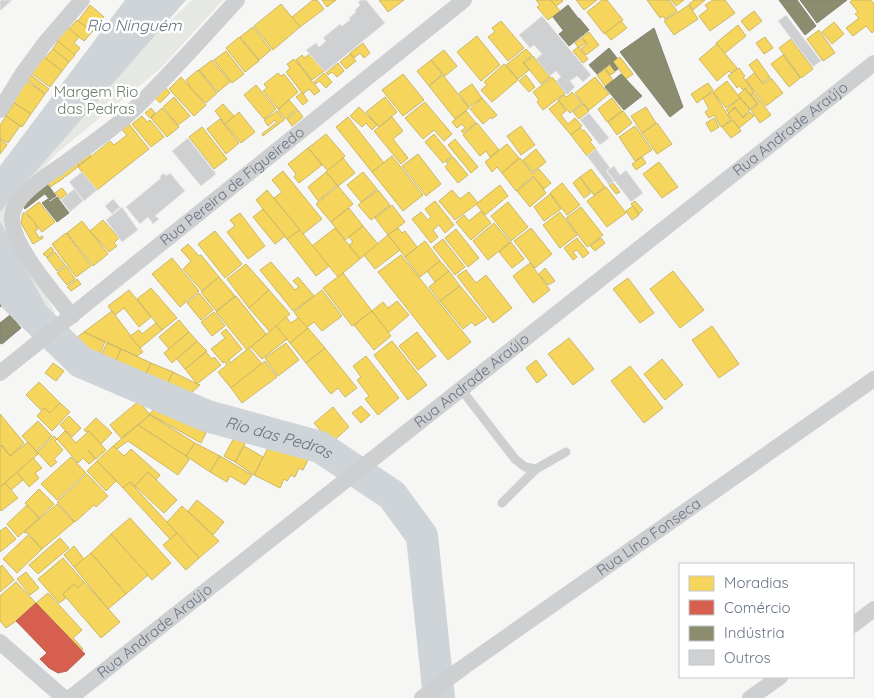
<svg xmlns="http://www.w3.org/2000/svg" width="874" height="698" font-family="Quicksand,sans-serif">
  <rect width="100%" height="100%" fill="#f6f6f5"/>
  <!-- green -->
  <path fill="#e6e9e3" d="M192,0h31l-63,69 -102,83 -45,48 -8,28 50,84 -12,9 -43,-72v-58l74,-93 93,-74z"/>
  <!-- water -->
  <g fill="#ced4d8">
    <path d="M125,0h61l-186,212v-46z"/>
    <path d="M0,221l51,94 -20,14 -31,-55z"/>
  </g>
  <!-- homes -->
  <g fill="#f6d55c" stroke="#cbb868">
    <path d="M313,0h4l7,9 -24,18 -8,-10z"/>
    <path d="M322,0h14l-9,7z"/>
    <path d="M379,0h25l-16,12z"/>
    <path d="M536,0h15l9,11 -12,9 -11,-13 3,-2z"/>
    <path d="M551,0h11l1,1 -7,5z"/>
    <path d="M576,0h21l-13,10z"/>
    <path d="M602,0h5l16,20 -19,14 -17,-22z"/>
    <path d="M647,0h22l8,11 -12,8 -2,-3 -3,2z"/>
    <path d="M671,0h13l-8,6z"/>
    <path d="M694,0h11l-12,10 -4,-6z"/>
    <path d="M713,0h12l10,13 -25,18 -11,-15 9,-7 -3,-4z"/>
    <path d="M852,0h19l3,4v27l-2,2 -6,-7 -13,10 -7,-8 13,-10 -4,-4 3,-2 -8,-10z"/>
    <path d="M281,4l19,23 -27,23 -19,-24z"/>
    <path d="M90,5l14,12 -12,15 -14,-11z"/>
    <path d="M689,5l9,14 -24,16 -10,-14z"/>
    <path d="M754,11l8,10 -13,10 -8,-10z"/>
    <path d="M77,20l15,12 -8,9 -15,-12z"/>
    <path d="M501,21l23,27 -16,13 -20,-24 7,-5 -3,-4z"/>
    <path d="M621,21l6,7 -16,12 -6,-7z"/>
    <path d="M834,22l10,12 -12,10 -10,-12z"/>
    <path d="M738,25l8,11 -21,17 -9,-10z"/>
    <path d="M68,27l11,10 -5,6 6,5 -6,7 -18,-15z"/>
    <path d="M253,27l18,23 -12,10 -19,-23z"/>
    <path d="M819,30l16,23 -12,8 -16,-22z"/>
    <path d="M589,32l10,13 -13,10 -5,-6 6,-5 -5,-7z"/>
    <path d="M477,36l23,29 -19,16 -24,-29z"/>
    <path d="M239,37l20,24 -14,11 -19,-24z"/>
    <path d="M765,37l8,11 -9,6 -8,-11z"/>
    <path d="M581,38l5,5 -7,5 -4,-5z"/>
    <path d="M791,39l22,30 -12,9 -22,-30z"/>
    <path d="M58,41l17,14 -6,7 -16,-13z"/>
    <path d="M363,43l7,10 -6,5 -4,-5 -6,5 -4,-5z"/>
    <path d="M717,44l20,24 -6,5 -2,-2 -12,10 -18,-22z"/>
    <path d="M578,47l10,12 -5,4 -10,-12z"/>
    <path d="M53,49l16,13 -7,9 -17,-13z"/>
    <path d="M526,49l6,6 -9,8 6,7 -11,9 -12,-14z"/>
    <path d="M444,50l13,16 -12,10 -14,-16z"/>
    <path d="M226,51l18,23 -12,9 -18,-23z"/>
    <path d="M310,54l14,17 -12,9 -16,-20 6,-5 2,3z"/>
    <path d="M350,54l6,7 -10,8 -6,-7z"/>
    <path d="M783,55l17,23 -11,9 -18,-23z"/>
    <path d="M533,56l17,21 -9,7 -17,-21z"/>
    <path d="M44,57l18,14 -12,16 -19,-14z"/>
    <path d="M620,57l13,17 -7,5 -13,-18z"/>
    <path d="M294,59l26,32 -6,4 -5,-6 -6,5 -17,-22 4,-4 -3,-4z"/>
    <path d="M757,59l13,18 -8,6 -13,-18z"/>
    <path d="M212,60l18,22 -12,10 -19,-22z"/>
    <path d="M431,60l11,14 -13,12 -12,-15z"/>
    <path d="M338,63l6,8 -7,6 -5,-5 -4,3 -2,-2z"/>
    <path d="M504,64l14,16 -26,22 -11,-12 6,-5 -3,-3z"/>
    <path d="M610,65l5,7 -5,3 -5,-7z"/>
    <path d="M739,68l6,8 -2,1 11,15 -4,3 -5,-7 -2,2 -4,-4 -2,2 -9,-12z"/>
    <path d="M605,69l8,11 -8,6 -8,-11z"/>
    <path d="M198,70l19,23 -11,10 -14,-13 -6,-10z"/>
    <path d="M278,73l3,3 3,-2 14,18 -20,17 -15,-18 4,-3 -3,-4z"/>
    <path d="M324,73l8,9 -6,6 -7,-7 -3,3 -2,-2z"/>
    <path d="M754,73l9,11 8,-6 12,15 -17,13 -20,-26z"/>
    <path d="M403,74l21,26 -21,16 -21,-26z"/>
    <path d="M31,75l18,14 -4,5 -17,-14z"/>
    <path d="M443,75l26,33 -14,11 -26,-33z"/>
    <path d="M526,75l9,12 -6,5 -10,-11z"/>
    <path d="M181,77l25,28 -12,11 -25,-27z"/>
    <path d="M552,77l13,16 -22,17 -6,-8 2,-2 -6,-8z"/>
    <path d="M595,77l14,17 -20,16 -14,-17z"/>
    <path d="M26,81l19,13 -14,20 -19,-13z"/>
    <path d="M727,81l13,17 -14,10 -13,-16z"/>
    <path d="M708,83l5,7 -16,13 -6,-9z"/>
    <path d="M472,84l10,14 -13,9 -10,-14z"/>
    <path d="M256,85l20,24 -12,10 -20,-24z"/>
    <path d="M165,87l5,6 -10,10 -6,-6z"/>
    <path d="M745,89l12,15 -7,5 -12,-14z"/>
    <path d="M302,92l6,9 -5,4 -7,-8z"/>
    <path d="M572,92l10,11 -12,10 -12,-13 6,-5 3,2z"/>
    <path d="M713,92l18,28 -10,7 -7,-12 -5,3 -4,-6 4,-3 -6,-11z"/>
    <path d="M754,93l17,22 -11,8 -9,-13 7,-6 -7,-9z"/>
    <path d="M174,97l16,19 -12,9 -15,-18z"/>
    <path d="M385,97l12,15 -18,15 -13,-15z"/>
    <path d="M482,98l15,17 -5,4 -1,-2 -8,7 -13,-15z"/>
    <path d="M612,98l10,13 -15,11 -9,-13z"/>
    <path d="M740,98l10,12 -7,7 -8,-10 -6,6 -3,-3z"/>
    <path d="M289,100l8,9 -12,10 -7,-9z"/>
    <path d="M559,101l7,10 -5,4 7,9 7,-6 7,8 -11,9 -22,-26z"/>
    <path d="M425,102l27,32 -8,7 -10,-11 -11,9 -18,-21z"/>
    <path d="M14,103l17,11 -9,13 -16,-11z"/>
    <path d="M223,104l11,12 -9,8 -10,-13z"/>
    <path d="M583,104l6,7 -10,8 -6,-7z"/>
    <path d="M359,107l18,18 -5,5 -6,-7 -4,4 -12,-11z"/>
    <path d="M646,107l10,16 -14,10 -11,-17z"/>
    <path d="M151,108l4,5 -5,5 -5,-5z"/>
    <path d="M162,108l17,19 -12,10 -16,-19z"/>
    <path d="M735,108l8,10 7,-6 4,4 -15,12 -11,-14z"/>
    <path d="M298,110l5,7 -11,9 -5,-7z"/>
    <path d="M277,111l7,9 -21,16 -1,-2 15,-12 -2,-2 -7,6 -4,-6z"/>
    <path d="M466,111l10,12 -13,10 -2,-2 4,-3 -3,-4 -5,4 -5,-6z"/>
    <path d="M623,111l9,12 -15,12 -9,-13z"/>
    <path d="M239,112l16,20 -14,11 -16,-19z"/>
    <path d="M6,116l14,10 -12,17 -8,-5v-13z"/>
    <path d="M142,116l5,6 3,-2 14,17 -13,10 -19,-23z"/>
    <path d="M348,117l36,46 -12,9 -36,-45z"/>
    <path d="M392,117l11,14 -10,8 15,19 -7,6 -27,-33z"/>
    <path d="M714,118l5,9 -8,5 -5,-9z"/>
    <path d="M220,119l19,24 -13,11 -19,-25z"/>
    <path d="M733,120l8,11 -10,7 -9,-11z"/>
    <path d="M477,123l22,27 -9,7 -4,-6 -6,5 -17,-21z"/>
    <path d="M657,123l15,21 -15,10 -15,-21z"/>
    <path d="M129,124l20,25 -52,41 -19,-23 32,-26 4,4 13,-10 -5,-5z"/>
    <path d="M521,126l14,19 -14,10 -14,-19z"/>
    <path d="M635,126l17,24 -17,11 -16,-24z"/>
    <path d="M202,127l25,32 -13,10 -25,-32z"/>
    <path d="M580,128l3,3 1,-1 8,10 -2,2 6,7 -9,7 -16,-21z"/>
    <path d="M326,134l19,22 -17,15 -20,-23z"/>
    <path d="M434,134l18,22 -9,7 -18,-21z"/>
    <path d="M0,139l7,6 -7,9z"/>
    <path d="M455,139l23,28 -7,6 -23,-28z"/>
    <path d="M507,144l12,14 -17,15 -5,-6 -5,5 -7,-10z"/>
    <path d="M308,148l14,17 -23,18 -5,-6 2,-3 -8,-10z"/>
    <path d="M536,149l10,13 -13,10 -10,-12z"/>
    <path d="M87,151l4,5 -12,9 -3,-5z"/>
    <path d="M418,154l23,30 -15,12 -24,-30z"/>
    <path d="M392,156l31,39 -20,16 -31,-39z"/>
    <path d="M453,157l15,18 -10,8 -13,-16 3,-3 -2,-2z"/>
    <path d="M642,157l4,6 -10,7 -4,-6z"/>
    <path d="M343,158l12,15 -17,13 -12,-14z"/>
    <path d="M520,158l13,16 6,-5 12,14 -7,6 -11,-13 -17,15 -14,-18z"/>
    <path d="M74,160l5,6 -14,11 -4,-6z"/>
    <path d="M659,162l19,25 -16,11 -19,-24z"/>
    <path d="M591,169l14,18 -11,8 -14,-18z"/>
    <path d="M283,171l39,48 -19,15 -29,-36 8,-6 -10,-12z"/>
    <path d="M326,172l11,13 -19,16 -10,-14z"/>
    <path d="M363,172l14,17 -16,13 -14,-17z"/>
    <path d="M60,173l4,5 -14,9 -3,-5z"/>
    <path d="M534,177l12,16 -16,14 -13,-16z"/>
    <path d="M580,177l11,16 -7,5 -11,-15z"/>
    <path d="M562,183l18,22 -13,10 -17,-22z"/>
    <path d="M613,183l7,9 -4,2 -7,-9z"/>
    <path d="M500,185l8,11 -23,19 -9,-11z"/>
    <path d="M338,186l15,18 -22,18 -15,-18z"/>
    <path d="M606,187l20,26 -19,14 -20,-26z"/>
    <path d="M62,188l5,6 -7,5 -5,-6z"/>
    <path d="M267,190l33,40 -13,9 -31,-39z"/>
    <path d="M378,190l12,15 -19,15 -13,-15z"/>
    <path d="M452,190l8,9 9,-7 9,11 -23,17 -16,-19z"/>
    <path d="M550,194l11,15 -17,12 -10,-14z"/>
    <path d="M435,201l19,24 -9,8 -6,-8 -6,5 5,7 -7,6 -19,-24 9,-7 7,8 3,-3 -6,-8z"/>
    <path d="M635,201l8,9 -4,4 -8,-10z"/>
    <path d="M39,202l16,20 -13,10 -16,-20z"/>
    <path d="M508,202l20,25 -17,14 -20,-25z"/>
    <path d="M392,205l13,17 -17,13 -13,-17z"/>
    <path d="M633,206l6,9 -7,5 -6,-9z"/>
    <path d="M581,207l22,28 -16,12 -21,-29z"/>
    <path d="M349,208l14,18 -18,14 -14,-18z"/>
    <path d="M263,209l22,27 -10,8 -22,-27z"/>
    <path d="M481,211l10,12 -20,17 -15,-18 8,-7 5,6z"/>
    <path d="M560,212l17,23 -17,13 -17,-23z"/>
    <path d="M23,213h2l8,7 5,9 -3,2 4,7 3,-2 1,2 -10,6 -12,-21z"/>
    <path d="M240,213l25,33 -17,13 -21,-27 8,-6 -5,-6z"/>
    <path d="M103,220l16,18 -5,5 3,3 -8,6 -19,-21z"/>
    <path d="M82,221l26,33 -15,12 -26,-33z"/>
    <path d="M494,223l16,19 -22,18 -15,-19z"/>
    <path d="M363,226l15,18 -18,15 -11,-14 4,-3 -4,-5z"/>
    <path d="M335,228l25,31 -22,18 -26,-31z"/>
    <path d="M398,228l4,5 3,-2 12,16 -12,10 -17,-22z"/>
    <path d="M531,228l21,26 -17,14 -21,-27z"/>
    <path d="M456,229l23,29 -11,9 -23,-29z"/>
    <path d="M300,230l29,36 -13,10 -29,-37z"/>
    <path d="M215,231l27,33 -17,14 -27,-34z"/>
    <path d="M66,233l25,33 -15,11 -24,-33z"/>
    <path d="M388,235l12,15 -25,19 -11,-14z"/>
    <path d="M577,238l12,15 -6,5 -6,-8 -4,2 4,5 -4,3 -9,-12z"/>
    <path d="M601,238l4,5 -10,8 -5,-5z"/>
    <path d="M443,239l22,28 -10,8 -22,-28z"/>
    <path d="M425,241l15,20 -20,16 -15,-20z"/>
    <path d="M511,242l13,17 -12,9 -13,-16z"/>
    <path d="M188,244l11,12 2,-1 18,22 -17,14 -19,-22 8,-8 -10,-11z"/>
    <path d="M51,247l3,4 -7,6 -4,-3z"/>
    <path d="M55,252l10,13 -8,6 -10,-13z"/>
    <path d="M401,255l70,87 -23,18 -70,-88z"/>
    <path d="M172,258l27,33 -19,16 -28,-33z"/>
    <path d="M440,261l9,10 -14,11 -8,-11z"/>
    <path d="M271,262l24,28 4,-3 -6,-6 5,-4 16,19 -21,15 -33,-41z"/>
    <path d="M530,263l20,27 -17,13 -20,-27z"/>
    <path d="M246,264l23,26 -20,18 -22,-29z"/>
    <path d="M66,266l9,13 -8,6 -10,-12z"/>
    <path d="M545,268l10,13 -7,4 -9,-11z"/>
    <path d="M466,270l10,13 10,-8 26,33 -19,15 -36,-47z"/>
    <path d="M449,271l11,15 -20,15 -11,-14z"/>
    <path d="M673,271l31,39 -24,18 -30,-39z"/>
    <path d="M343,273l29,38 -20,15 -29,-38z"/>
    <path d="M219,277l16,19 -19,15 -15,-19z"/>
    <path d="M628,278l26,35 -14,10 -27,-34z"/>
    <path d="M77,279l4,5 -10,7 -4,-4z"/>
    <path d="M460,286l27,32 -12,8 -3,-4 -9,7 -23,-28z"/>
    <path d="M151,288l26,30 -15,12 -25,-31z"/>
    <path d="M129,290l22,27 -12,10 -15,-19 -9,7 -7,-9z"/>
    <path d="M269,290l21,24 -20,18 -21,-24z"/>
    <path d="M322,290l20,26 -20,15 -8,-9 -8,6 -12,-16z"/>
    <path d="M199,293l14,17 -12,10 -14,-17z"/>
    <path d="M236,296l30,38 -19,16 -31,-38z"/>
    <path d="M397,301l12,14 -21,18 -16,-22 11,-9 5,6z"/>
    <path d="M112,311l31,41 -6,4 -53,-24z"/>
    <path d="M372,311l19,25 -17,14 -20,-25z"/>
    <path d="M214,312l11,14 -13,10 -11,-14z"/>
    <path d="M286,317l5,6 7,-5 10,10 -18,15 -14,-17z"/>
    <path d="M179,320l10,12 -20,17 -10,-12z"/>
    <path d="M156,323l6,7 -22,18 -10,-12 9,-6 3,4z"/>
    <path d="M276,326l11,13 -25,20 -11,-12z"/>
    <path d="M712,326l27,38 -20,14 -27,-38z"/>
    <path d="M308,328l17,20 -19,15 -16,-20z"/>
    <path d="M226,329l16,20 -13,11 1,3 19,-15 13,16 -31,24 -13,-16 9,-7 -3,-4 -1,2 -12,-14 14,-11 -4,-5z"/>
    <path d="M84,332l21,10 -8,18 -30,-15z"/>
    <path d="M189,332l8,9 -25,22 -8,-10z"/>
    <path d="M417,332l19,24 -18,14 -19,-24z"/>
    <path d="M569,338l25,31 -21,16 -25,-31z"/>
    <path d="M197,341l10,10 -22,18 -8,-10z"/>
    <path d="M392,341l35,44 -19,15 -34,-45z"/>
    <path d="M107,343l14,6 -8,18 -15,-6z"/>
    <path d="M286,343l13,17 -21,16 -13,-18z"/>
    <path d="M325,348l32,40 -12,9 -7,-9 -7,6 -25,-31z"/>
    <path d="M121,349l30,14 -6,13 -30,-13z"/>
    <path d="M206,352l6,7 2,-2 7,8 -24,19 -12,-15z"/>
    <path d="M366,356l33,42 -21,17 -13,-16 4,-3 -12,-16 4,-3 -8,-11z"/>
    <path d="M662,359l21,26 -18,15 -21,-26z"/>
    <path d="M536,360l11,15 -10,8 -11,-15z"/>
    <path d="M265,361l12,16 -35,26 -11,-15z"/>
    <path d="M53,363l11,8 -8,10 -11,-8z"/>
    <path d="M151,363l22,9 -6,13 -22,-9z"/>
    <path d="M630,366l33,42 -19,15 -33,-42z"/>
    <path d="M173,372l24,12 3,1 -10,9 -23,-9z"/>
    <path d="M39,382l21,21 -10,10 -6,-5 -2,3 -16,-16z"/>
    <path d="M139,401l11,14 -29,23 -11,-13z"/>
    <path d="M161,402l19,10 -2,5 28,16 -5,10 -52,-29z"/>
    <path d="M60,403l10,9 -18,19 -15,-15 7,-8 6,5z"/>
    <path d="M361,406l9,9 -9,8 -9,-10z"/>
    <path d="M333,407l16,20 -18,16 -17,-20z"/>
    <path d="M0,414l24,29 -14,13 -8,-11 -2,2z"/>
    <path d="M150,415l45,28 -9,13 -48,-31z"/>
    <path d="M69,416l12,12 -9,9 -12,-12z"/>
    <path d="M96,418l16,15 -11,11 -12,-13 -2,1 -3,-2z"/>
    <path d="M191,418l15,9 -2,5 -15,-9z"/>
    <path d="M38,421l14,15 -16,15 -14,-15z"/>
    <path d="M138,425l48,31 3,4 -11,15 -50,-34 -11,8 -4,-3z"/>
    <path d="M65,431l11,12 13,-12 17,19 -10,9 -8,-9 7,9 -6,5 -6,-6 -5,5 -21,-24z"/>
    <path d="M236,434l11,6 -12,22 -11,-6z"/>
    <path d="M54,436l3,3 -2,2 8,9 -9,9 3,3 -6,5 -14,-15z"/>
    <path d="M272,440l37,18 -6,12 -4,-2 -4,9 -4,-2 -4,6 -3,-2 -4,9 -26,-13z"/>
    <path d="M28,442l10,12 -38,33v-40l2,-1 8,10z"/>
    <path d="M195,443l25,13 -10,16 -24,-16z"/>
    <path d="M113,446l11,10 7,-7 29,26 -4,5 -8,-8 -13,14 -5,-4 -7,6 -26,-27z"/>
    <path d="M244,446l19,11 -9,18 -19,-13z"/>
    <path d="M220,456l32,19 -7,10 -15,-9 -3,6 -17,-10z"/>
    <path d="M71,457l15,16 -29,27 -16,-16z"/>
    <path d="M33,458l9,10 -7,5 4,5 -10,9 -12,-15z"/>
    <path d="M97,461l19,20 -10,10 -19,-20z"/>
    <path d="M17,472l6,8 -12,10 -6,-7z"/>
    <path d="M148,472l29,28 -13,13 -29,-27z"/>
    <path d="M87,474l21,22 -12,11 -2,-2 -19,17 -18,-20z"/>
    <path d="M130,482l47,51 -7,6 -47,-51z"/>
    <path d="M5,483l13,15 -17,13 -1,-1v-23z"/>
    <path d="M39,489l15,15 -15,14 -14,-15z"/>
    <path d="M197,500l27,22 -11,13 -25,-24z"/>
    <path d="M57,504l17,18 -32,27 -13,-15 -5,-2z"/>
    <path d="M27,505l12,13 -21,19 -11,-13z"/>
    <path d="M182,506l37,35 -20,17 -32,-36z"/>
    <path d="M130,518l41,45 -19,17 -41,-46z"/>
    <path d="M6,527l10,12 -16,13v-21z"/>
    <path d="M177,533l22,25 -13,12 -23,-25z"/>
    <path d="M111,534l37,41 -22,19 -35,-41z"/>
    <path d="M28,535l14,14 -25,24 -14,-14z"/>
    <path d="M60,538l9,10 -31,26 -9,-9z"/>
    <path d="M74,546l10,13 -10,8 -10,-12z"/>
    <path d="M91,553l35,41 -18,15 -34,-42z"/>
    <path d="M63,558l21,24 -6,6 -4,-4 -11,10 3,4 -7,5 -21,-24z"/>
    <path d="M2,565l12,15 -14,12v-25z"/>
    <path d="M26,572l13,16 -9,7 -13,-16z"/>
    <path d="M16,582l20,21 -20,18 -10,7 -6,-7v-25z"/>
    <path d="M84,582l36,40 -19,16 -38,-44 11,-10 4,4z"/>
    <path d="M48,593l34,37 -9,8 10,11 -2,2 -45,-48z"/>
  </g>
  <!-- shops -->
  <path fill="#d6604d" stroke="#b5665e" d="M36,603l49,51 -18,17 -9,2 -9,-5 -9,-9 7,-6 -31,-32z"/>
  <!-- industry -->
  <g fill="#8c8c6e" stroke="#818475">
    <path d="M779,0h18l19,26 -11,9z"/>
    <path d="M800,0h47l-30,23z"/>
    <path d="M568,5l10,13 -15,12 -10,-13z"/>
    <path d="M579,18l10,12 -20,16 -10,-12z"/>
    <path d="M654,28l29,79 -13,10 -50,-65z"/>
    <path d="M609,48l8,10 -20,16 -8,-9z"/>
    <path d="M613,62l5,7 -3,2 -5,-7z"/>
    <path d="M621,74l21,22 -18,14 -19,-23z"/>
    <path d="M45,182l6,7 -26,20 -3,-4z"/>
    <path d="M51,189l5,7 -6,4 -5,-6z"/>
    <path d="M57,197l12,16 -12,9 -15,-19 6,-4 2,3z"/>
    <path d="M0,276l15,20 -15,11z"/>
    <path d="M10,315l11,13 -19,16 -2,-1v-20z"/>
  </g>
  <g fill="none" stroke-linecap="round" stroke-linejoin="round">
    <!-- river -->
    <path stroke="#ced4d8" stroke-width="32" id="s1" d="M0,263l15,35 66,64 126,54 113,31 72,48 30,41 17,162"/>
  </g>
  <!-- building -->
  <g fill="#ced0d1" stroke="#e6e6e5">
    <path d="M0,0h12l-12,11z"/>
    <path d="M361,0h5l19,23 -60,49 -19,-22 10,-7 3,4 7,-6 -3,-3 17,-14 2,2 8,-6 -1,-2 7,-6 -1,-2 5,-5 -2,-3z"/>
    <path d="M786,15l35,46 -8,6 -35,-46z"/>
    <path d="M542,16l49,59 -8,7 -6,-6 -7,5 5,6 -8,8 -11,-14 5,-4 -5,-6 -6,5 -14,-17 6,-5 -8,-9 -4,3 -11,-13z"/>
    <path d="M589,113l20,25 -9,7 -20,-25z"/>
    <path d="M188,138l28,36 -15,12 -29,-35z"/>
    <path d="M596,149l14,19 -4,3 8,10 -5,4 -22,-29z"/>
    <path d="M614,166l6,9 6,-5 17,23 -12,9 -24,-31z"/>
    <path d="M82,172l15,18 -13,11 -15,-19z"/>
    <path d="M164,173l2,3 4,-3 15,18 -30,25 4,3 -6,5 -5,-7 -8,7 -14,-17 35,-29 -1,-2z"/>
    <path d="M74,189l9,12 -13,11 -9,-12z"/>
    <path d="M113,199l7,8 -8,7 -7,-8z"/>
    <path d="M122,207l16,23 -16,12 -16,-22z"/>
  </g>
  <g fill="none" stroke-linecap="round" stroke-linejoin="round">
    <!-- service -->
    <g stroke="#cecfd0" stroke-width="9">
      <path d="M461,389l54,70 10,8 11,2 30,-17"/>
      <path d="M502,503l34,-34"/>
    </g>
    <!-- minor -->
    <g stroke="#cecfd0" stroke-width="16">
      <path d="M0,110l23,-37 22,-30 37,-43"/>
      <path d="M72,316c-17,-22 -61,-71 -60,-99 1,-24 44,-46 61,-60 19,-14 40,-28 57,-44 38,-36 72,-75 107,-113"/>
      <path id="s2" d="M0,373l464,-373"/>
      <path d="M853,625l21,-16"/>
      <path d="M0,642l64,56"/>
      <path id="s3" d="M70,698l804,-635"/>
      <path id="s4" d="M422,698l43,-32 409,-287"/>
      <path d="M750,698l30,-21"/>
    </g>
  </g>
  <g text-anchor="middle" stroke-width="5" stroke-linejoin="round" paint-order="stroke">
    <!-- park labels -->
    <g font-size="15" fill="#677c65" stroke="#fff">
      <text x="96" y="97">Margem Rio<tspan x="96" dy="17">das Pedras</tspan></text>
    </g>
    <!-- street labels -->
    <g font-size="15" fill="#677385" stroke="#fff">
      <text dy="5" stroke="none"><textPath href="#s3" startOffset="918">Rua Andrade Araújo</textPath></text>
      <text dy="5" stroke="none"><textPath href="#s2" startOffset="298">Rua Pereira de Figueiredo</textPath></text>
      <text dy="5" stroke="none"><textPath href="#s3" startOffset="512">Rua Andrade Araújo</textPath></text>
      <text dy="5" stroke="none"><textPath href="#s4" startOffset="278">Rua Lino Fonseca</textPath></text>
      <text dy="5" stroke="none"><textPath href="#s3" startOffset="108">Rua Andrade Araújo</textPath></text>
    </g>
    <!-- water labels -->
    <g font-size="16" font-style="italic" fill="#637481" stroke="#fff">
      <text x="134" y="31">Rio Ninguém</text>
      <text dy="6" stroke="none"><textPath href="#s1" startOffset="342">Rio das Pedras</textPath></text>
    </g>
  </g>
  <!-- legend -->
  <rect x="679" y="563" width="175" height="115" fill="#ffffff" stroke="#c2c7ce"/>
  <rect x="689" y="576" width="25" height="15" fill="#f6d55c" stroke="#c2c7ce"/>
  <text x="724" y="588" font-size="15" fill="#677385">Moradias</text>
  <rect x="689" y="600" width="25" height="15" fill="#d6604d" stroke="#c2c7ce"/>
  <text x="724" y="613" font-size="15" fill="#677385">Comércio</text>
  <rect x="689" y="626" width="25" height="15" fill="#8c8c6e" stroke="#c2c7ce"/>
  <text x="724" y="638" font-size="15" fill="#677385">Indústria</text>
  <rect x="689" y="650" width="25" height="15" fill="#ced0d1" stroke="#c2c7ce"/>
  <text x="724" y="663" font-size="15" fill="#677385">Outros</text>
</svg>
